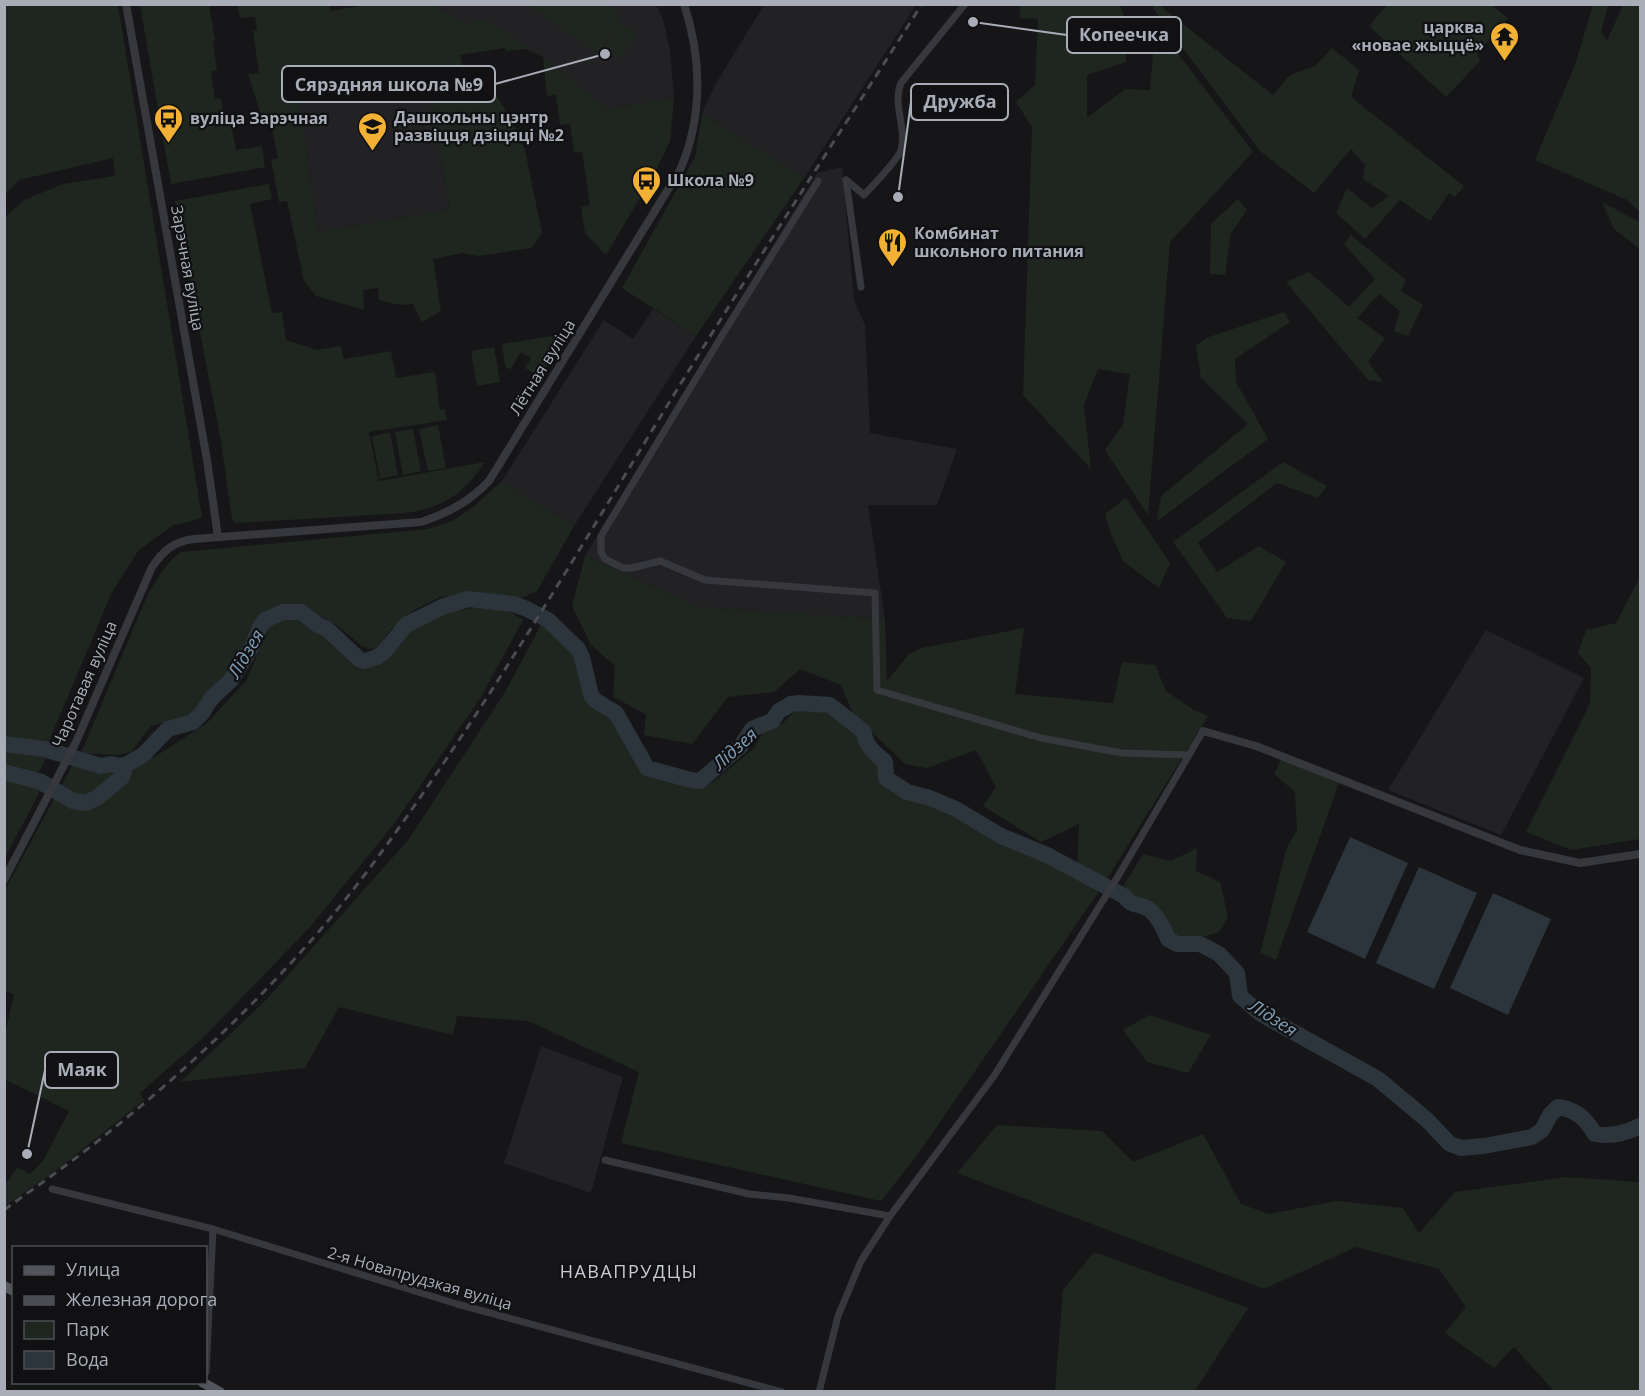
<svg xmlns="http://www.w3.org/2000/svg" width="1645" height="1396" font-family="'Open Sans',sans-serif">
  <rect width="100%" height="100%" fill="#161618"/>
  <!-- built -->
  <g fill="#222225">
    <path d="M434,5h222l7,14 7,32 4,46 -66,12 -65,-52 -57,-37 -21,4z"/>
    <path d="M764,5h152l-112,173 -102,-65 13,-28z"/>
    <path d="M424,69l26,140 -132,23 -20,-140z"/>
    <path d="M842,167l12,133 11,25 5,108 87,16 -20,56h-69l17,114 -185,-12 -115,-51 232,-383z"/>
    <path d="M653,309l43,27 -122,190 -72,-45 102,-161 29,19z"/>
    <path d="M1486,630l98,48 -83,157 -113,-45z"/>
    <path d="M541,1046l82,31 -32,116 -87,-30z"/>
  </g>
  <!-- green -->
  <g fill="#1e261f" fill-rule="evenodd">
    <path d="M533,4l74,1 16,11 -25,37 -67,-46z"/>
    <path d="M1388,4l103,1 17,13 -31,36 3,7 -34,36 -77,-71z"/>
    <path d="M4,5h114l84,512 -12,5 -17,3 -35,26 -26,41 -65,154 -42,-10v-519l19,-17 39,-16 52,-8 -2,-18 -94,22 -14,15z"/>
    <path d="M140,5h69l6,36 -2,1 4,28 -6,2 4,27 6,-1 4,26 6,-1 5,27 26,-4 3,21 -94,17z"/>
    <path d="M237,5h92l1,6 37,-6h67l31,19 21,-5 57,38 65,52 66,-12 -4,44 -16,33 -48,81 -21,-22 -4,-26 9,-2 -8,-53 -8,1 -4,-29 -10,1 -4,-30 -9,1 -4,-39 -17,-8 -21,2v-3l-45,7 8,38 24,-4 18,28 15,33 17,83 -11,15 -53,8 -15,-3 -30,6 8,52 -19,11 -9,-18 -13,1 -21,-5 -1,-12 -15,2 1,20 -48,-14 -12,-15 -17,-80 -8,1 -8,-42 7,-2 -7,-34 -7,1 -16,-51 11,-1 -6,-42 4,-1 -2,-13 -15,1zM424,70l26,139 -132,23 -20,-140z"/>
    <path d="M1020,5h100l7,22 -1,35 -39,13v43l38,-29 25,1 3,-36 20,-7 80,105 -83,90 -22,273 -43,-65 18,-25 7,-51 -32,-5 -14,36 7,64 -68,-74 9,-268 -16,-25 19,-17 3,-66 -18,-1z"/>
    <path d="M1154,5h5l114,90 17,-20 25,-9 17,-18 27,22 -8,27 113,89 -9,11 -6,-4 -19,28 -30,-21 -35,39 -29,-26 11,-25 25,20 17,-12 -26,-17 2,-14 -14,-16 -37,44 -54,-42 -107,-143z"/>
    <path d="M1593,5h15l-7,27 6,9 16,-36h17v207l-13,-12 -92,-40 40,-95z"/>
    <path d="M621,22l16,11 -18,27 -16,-11z"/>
    <path d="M978,83c11,2 17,14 20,23l-2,6c-15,6 -24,2 -33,-10l6,-12z"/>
    <path d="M702,113l102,65 -108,158 -74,-48 73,-131z"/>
    <path d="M269,184l3,15 -22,5 22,109 10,-1 4,28 31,10 24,-4 3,13 47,-8 5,27 39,-6 5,38 4,-1 3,11 -78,12 10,49 106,-19c-21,32 -41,45 -79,51l-171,10 -3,-4 -11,-77 -46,-241z"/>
    <path d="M1238,199l9,11 -16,23 -6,42 -15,-1 1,-50z"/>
    <path d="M1602,202l38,20v27l-26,-20z"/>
    <path d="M1351,235l55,45 -5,11 22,14 -15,31 -14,-5 6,-20 -21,-17 -22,24 28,20 -17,24 15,20 -15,-2 -82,-98 23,-10 40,35 26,-28 -31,-35z"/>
    <path d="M1284,312l6,10 -55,37 1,23 32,57 -111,82 4,-25 87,-72 -47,-46 -5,-32 10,-8z"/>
    <path d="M566,334l-26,43 -15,-9 6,-10 -10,-6 -11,18 -5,-4 -3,-22z"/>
    <path d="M494,347l6,35 -23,4 -6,-35z"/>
    <path d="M438,425l8,43 -18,3 -9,-42z"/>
    <path d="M413,429l8,42 -18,4 -8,-43z"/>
    <path d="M390,432l8,43 -18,4 -8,-43z"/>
    <path d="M1283,462l44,24 -9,12 -41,-15 -79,60 19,29 42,-26 27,16 -35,59 -24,-3 -54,-76z"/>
    <path d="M502,481l72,45 -37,65 -17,8 -47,-5 -33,3 -24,12 -26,21 -11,17 -9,2 -8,-3 -27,-22 -32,-16 -15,-2 -22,6 -12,14 -23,44 -39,44 -41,12 -20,26 -15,3 -35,-2 66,-157c10,-17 18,-33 34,-44l247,-23 24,-8 21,-14z"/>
    <path d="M1126,498l44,65 -11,25 -36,-27 -12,-27 -6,-20z"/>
    <path d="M585,556l115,51 185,12 2,62 22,-27 13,-6 102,-20 -9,66 98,9 9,-41 33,3 11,26 28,19 14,6 -106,171 -184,267 -37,47 -260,-58 18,-71 -111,-51 -71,-5 -4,19 -114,-28 -34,61 -125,14 86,-82 143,-161 96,-147 37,-69 34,28 7,28 9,17 21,16 14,19 10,27 7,11 59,18 10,-5 40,-33 10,-17 20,-9 13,-13c25,0 48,-3 63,22 11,16 5,16 24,28l2,17 8,10 10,6 28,8 70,39 76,32 2,-48 -38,18 -58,-36 13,-19 -20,-37 -49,18 -22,-4 -52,-50 -12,-29 -41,-16 -26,23 -46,5 -36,47 -48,-9 2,-21 -33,-17 2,-31 -24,-21 -19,-39z"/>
    <path d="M1640,577v262l-69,11 -45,-18 64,-129 1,-35 -13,-15 8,-23 30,-7z"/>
    <path d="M475,608l34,3 14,9 -42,77 -87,127 -85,104 -103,107 -66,58 4,7 -86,69 -53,37v-24l2,1 10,-16 13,7 13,-13 26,-50 -65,-32 1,-44 9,-41 -9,-3v-101l50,-93 10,8 26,3 20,-15 31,-31 14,-6 51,-33 39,-42 26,-59 18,-6 26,10 23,22 22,15c8,-2 16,-2 24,-5 14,-6 24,-30 40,-39 16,-8 33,-9 50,-11z"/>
    <path d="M4,747h1l43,7 -11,22 -32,-12z"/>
    <path d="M1281,759l58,24 -63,177 -16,-7 26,-104 11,-19 -2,-38 -21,-18z"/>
    <path d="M74,762l27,6 22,-1c-5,11 -28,34 -41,33 -9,-1 -15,-7 -22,-11z"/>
    <path d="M5,778l36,8 -2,7 -34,65z"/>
    <path d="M1197,848l-1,23 24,11 8,35 -9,15 -42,12 -9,-5 -4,-12 -16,-19 -18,-5 -6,-7 -5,-3 24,-39 28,7z"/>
    <path d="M1149,1015l62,20 -23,38 -41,-11 -24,-32z"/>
    <path d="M997,1125l105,6 31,31 70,-28 38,70 28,10 68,-13 66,7 16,25 36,-41 111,-15 74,5v209h-86l-40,-44 -20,21 -49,-35 21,-26 -27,-38 -83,-22 -92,42 -307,-116z"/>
    <path d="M1094,1252l154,56 -53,83h-140l8,-101z"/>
  </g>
  <!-- water -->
  <g fill="#2c353c">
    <path d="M1350,837l58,26 -43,96 -58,-27z"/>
    <path d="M1419,867l58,26 -43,96 -58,-26z"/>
    <path d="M1493,893l58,26 -43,96 -58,-27z"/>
  </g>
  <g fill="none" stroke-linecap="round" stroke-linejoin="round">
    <!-- river -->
    <g stroke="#2c353c" stroke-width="16">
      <path d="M4,744l40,5 57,17 10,-2 8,2 7,-1 18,-11 24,-25 25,-7 9,-9 9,-14 20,-19 22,-35 7,-18 5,-7 18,-8h18l17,13 9,4 32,30 6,2 12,-4 7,-5 22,-27 36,-18 26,-8 45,5 14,5 21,11 30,29 4,8 9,38 5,6 20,12 31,55 44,12 9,1 41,-35 11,-17 20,-8 7,-10 12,-7 8,-1 31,2 34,27c1,14 11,21 21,30l1,16 21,14 23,6 26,11 45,27 46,19 77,41c8,10 10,7 21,11 11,5 19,22 23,32l9,5h23l19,10 18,19 3,23 21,18 117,65 49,41 23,24 11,4 23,-2 48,-9 10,-7 8,-15 8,-8c19,3 27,11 37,27 16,3 31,-1 45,-8"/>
      <path d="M4,772l37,10 32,19 13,2 12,-6 24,-20 4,-12"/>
    </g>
    <!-- minor -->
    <g stroke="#37383d" stroke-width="7">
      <path d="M846,180l18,15c9,-10 34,-35 37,-45 6,-23 -9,-45 0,-67l64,-79"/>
      <path d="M846,180l15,107"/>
      <path d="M818,181l-97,156 -120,199v16l4,7 18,9h9l28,-7 45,19 170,13 2,97 164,48 81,15 67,2"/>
      <path d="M605,1160l144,34 40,4 101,18"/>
      <path d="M52,1189l161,40 244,75 325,88"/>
      <path d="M206,1372l7,-143"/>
      <path d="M819,1392l19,-76 23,-55 29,-45 104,-140 123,-198 86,-147"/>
    </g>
    <!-- tertiary -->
    <g stroke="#37383d" stroke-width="8">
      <path d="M126,4l81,456 11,77"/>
      <path d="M1203,731l53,15 264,104 60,13 60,-9"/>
      <path d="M4,880l72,-138 76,-175c11,-16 22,-26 42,-28l227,-17c27,-9 48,-20 68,-41l191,-311c23,-53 22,-111 4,-166"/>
    </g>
    <!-- primary -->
    <g stroke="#53555c" stroke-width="10">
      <path d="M4,1286l10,5"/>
      <path d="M202,1382l18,10"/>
    </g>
    <!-- rail -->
    <path stroke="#4a4c52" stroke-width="3" stroke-dasharray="8 6" stroke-linecap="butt" d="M4,1210c36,-26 72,-51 105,-78 72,-57 146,-127 206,-196 47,-54 88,-113 128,-172 69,-102 132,-207 196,-312 91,-151 188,-299 283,-448"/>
  </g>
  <!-- icons -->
  <defs>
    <symbol id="temple-pin" viewBox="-11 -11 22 30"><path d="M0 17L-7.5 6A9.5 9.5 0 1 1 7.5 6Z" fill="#f2b134" stroke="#111113"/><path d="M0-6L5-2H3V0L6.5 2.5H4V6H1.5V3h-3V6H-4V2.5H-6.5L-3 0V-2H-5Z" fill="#111"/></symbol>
    <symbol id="bus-pin" viewBox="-11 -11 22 30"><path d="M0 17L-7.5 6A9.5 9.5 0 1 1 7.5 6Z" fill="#f2b134" stroke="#111113"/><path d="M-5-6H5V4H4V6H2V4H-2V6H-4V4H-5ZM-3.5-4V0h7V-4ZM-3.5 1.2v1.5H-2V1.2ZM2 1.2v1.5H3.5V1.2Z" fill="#111"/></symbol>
    <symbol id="school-pin" viewBox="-11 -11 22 30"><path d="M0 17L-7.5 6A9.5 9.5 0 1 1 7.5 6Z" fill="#f2b134" stroke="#111113"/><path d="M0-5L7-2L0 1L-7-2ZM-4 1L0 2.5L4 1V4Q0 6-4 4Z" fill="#111"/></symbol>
    <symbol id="restaurant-pin" viewBox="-11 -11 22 30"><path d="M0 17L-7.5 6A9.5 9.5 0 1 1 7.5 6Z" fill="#f2b134" stroke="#111113"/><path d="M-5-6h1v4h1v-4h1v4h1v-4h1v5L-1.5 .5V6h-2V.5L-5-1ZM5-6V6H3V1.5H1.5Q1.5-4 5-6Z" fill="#111"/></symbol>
  </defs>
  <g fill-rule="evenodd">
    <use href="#temple-pin" x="1488" y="20" width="33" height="45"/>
    <use href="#bus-pin" x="152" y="102" width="33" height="45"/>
    <use href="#school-pin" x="356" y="110" width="33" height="45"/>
    <use href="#bus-pin" x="630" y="164" width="33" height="45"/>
    <use href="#restaurant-pin" x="876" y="226" width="33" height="45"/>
  </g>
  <g text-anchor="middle" stroke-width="4.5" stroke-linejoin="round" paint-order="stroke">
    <!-- poi labels -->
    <g font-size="16" font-weight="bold" fill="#a8adb8" stroke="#111113" text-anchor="start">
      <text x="1484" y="33" text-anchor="end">царква<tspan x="1484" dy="18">«новае жыццё»</tspan></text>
      <text x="394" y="123">Дашкольны цэнтр<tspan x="394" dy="18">развіцця дзіцяці №2</tspan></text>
      <text x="190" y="124">вуліца Зарэчная</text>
      <text x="667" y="186">Школа №9</text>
      <text x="914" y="239">Комбинат<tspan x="914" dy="18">школьного питания</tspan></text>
    </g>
    <!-- street labels -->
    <g font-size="16" fill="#a8adb8" stroke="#111113">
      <text transform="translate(188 268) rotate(80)" y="6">Зарэчная вуліца</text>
      <text transform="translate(542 367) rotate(-58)" y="6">Лётная вуліца</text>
      <text transform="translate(84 684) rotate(-66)" y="6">Чаротавая вуліца</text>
      <text transform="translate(420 1278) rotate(16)" y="6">2-я Новапрудзкая вуліца</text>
    </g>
    <!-- water labels -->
    <g font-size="18" font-style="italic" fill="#7f9bb3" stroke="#111113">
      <text transform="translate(246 654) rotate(-59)" y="6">Лідзея</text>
      <text transform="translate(735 749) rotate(-42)" y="6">Лідзея</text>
      <text transform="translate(1273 1018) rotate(33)" y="6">Лідзея</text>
    </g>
    <!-- neighbourhood labels -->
    <g font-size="18" letter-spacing="1.5" fill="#c9ccd4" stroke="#111113">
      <text x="629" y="1278">НАВАПРУДЦЫ</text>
    </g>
  </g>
  <!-- callouts -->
  <path fill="none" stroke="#a8adb8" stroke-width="2" d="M973 22L1067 35M605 54L495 84M898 197L911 102M27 1154L45 1070"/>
  <g fill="#a8adb8" stroke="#111113" stroke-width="2">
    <circle cx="973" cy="22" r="6"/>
    <circle cx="605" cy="54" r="6"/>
    <circle cx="898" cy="197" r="6"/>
    <circle cx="27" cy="1154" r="6"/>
  </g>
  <g fill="#111113" stroke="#a8adb8" stroke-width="2">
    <rect x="1067" y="17" width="114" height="36" rx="6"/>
    <rect x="282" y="66" width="213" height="36" rx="6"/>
    <rect x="911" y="84" width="97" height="36" rx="6"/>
    <rect x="45" y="1052" width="73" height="36" rx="6"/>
  </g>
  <g font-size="18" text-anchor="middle" font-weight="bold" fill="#a8adb8">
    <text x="1124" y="41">Копеечка</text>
    <text x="389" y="91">Сярэдняя школа №9</text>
    <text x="960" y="108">Дружба</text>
    <text x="82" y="1076">Маяк</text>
  </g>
  <!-- border -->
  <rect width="1645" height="1396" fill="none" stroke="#a8adb8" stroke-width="12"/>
  <!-- legend -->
  <rect x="12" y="1246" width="195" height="138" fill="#111113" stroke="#4d4f55" stroke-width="1.5"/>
  <rect x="24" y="1266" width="30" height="9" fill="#53555c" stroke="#4d4f55" stroke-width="1.5"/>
  <text x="66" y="1276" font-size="18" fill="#a8adb8">Улица</text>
  <rect x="24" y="1296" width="30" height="9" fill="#4a4c52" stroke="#4d4f55" stroke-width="1.5"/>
  <text x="66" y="1306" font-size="18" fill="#a8adb8">Железная дорога</text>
  <rect x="24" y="1321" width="30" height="18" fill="#1e261f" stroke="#4d4f55" stroke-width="1.5"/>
  <text x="66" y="1336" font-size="18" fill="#a8adb8">Парк</text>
  <rect x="24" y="1351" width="30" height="18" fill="#2c353c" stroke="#4d4f55" stroke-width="1.5"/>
  <text x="66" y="1366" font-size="18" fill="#a8adb8">Вода</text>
</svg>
